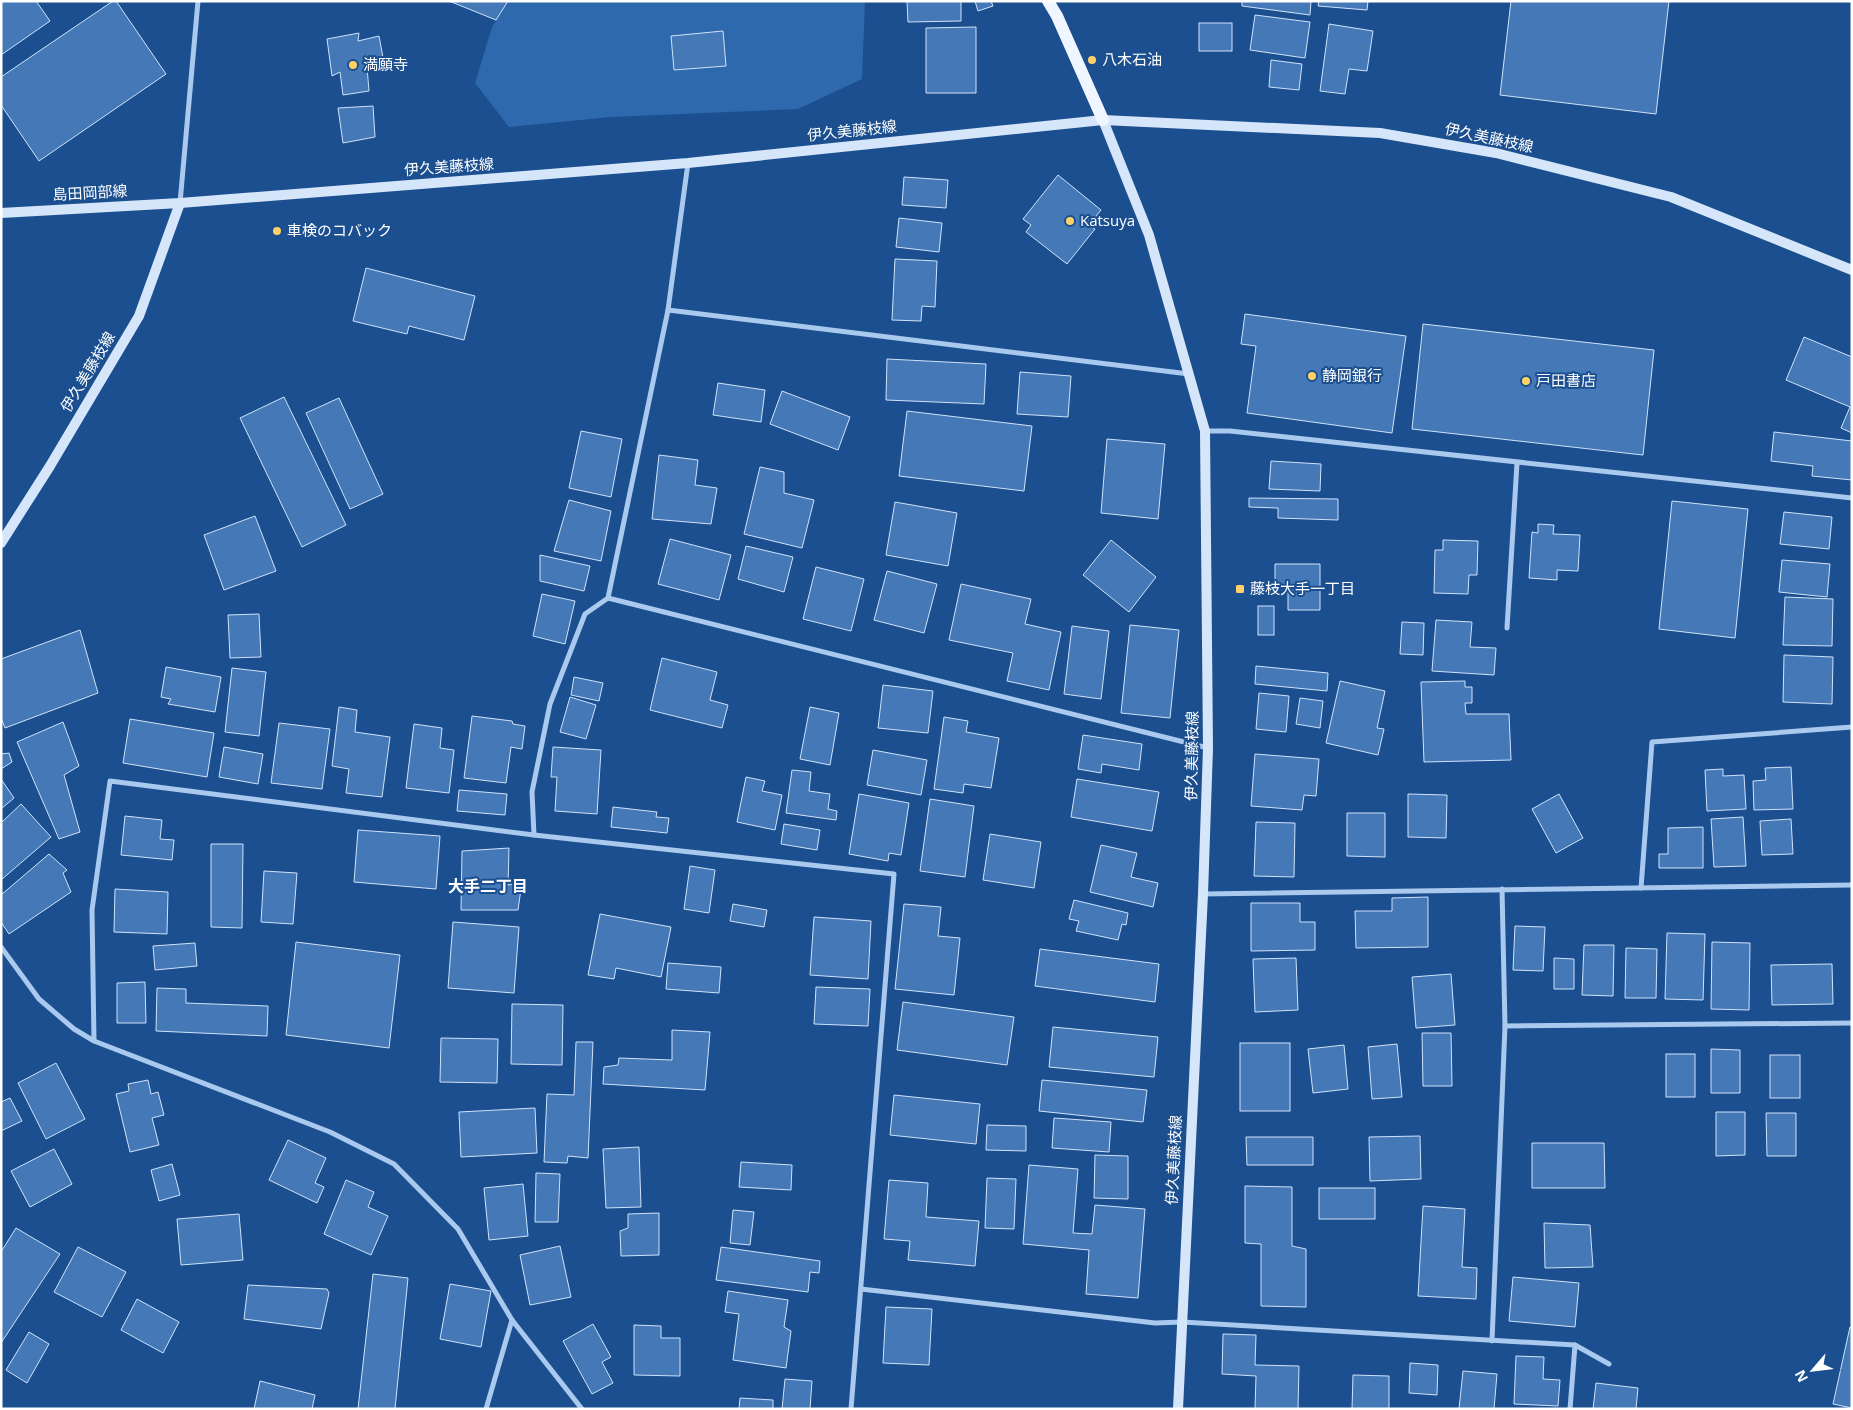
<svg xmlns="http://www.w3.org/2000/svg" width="1853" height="1410" font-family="'Open Sans','Noto Sans JP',sans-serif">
  <rect width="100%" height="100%" fill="#1b4f8f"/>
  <!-- green -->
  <path fill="#2e69ad" d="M508,1h357l-3,78 -64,30 -187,8 -102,10 -34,-44 17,-56z"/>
  <!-- building -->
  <g fill="#4478b7" stroke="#cfe3fa">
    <path d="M1,1h35l14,20 -49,34z"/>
    <path d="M113,1h3l50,73 -127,87 -38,-56v-28z"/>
    <path d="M449,1h59l-12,19z"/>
    <path d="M907,1h54v20l-53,1z"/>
    <path d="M975,1h16l2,5 -15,5z"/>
    <path d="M1242,1h69l-1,14 -68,-9z"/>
    <path d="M1319,1h49l-1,9 -49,-4z"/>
    <path d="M1511,1h158l-13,113 -156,-19z"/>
    <path d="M1255,15l55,7 -5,36 -55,-8z"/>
    <rect x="1199" y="23" width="33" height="28"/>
    <path d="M1329,24l44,7 -6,40 -18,-2 -4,25 -25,-3z"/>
    <path d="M976,27v66h-50v-65z"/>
    <path d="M723,31l3,35 -52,4 -3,-34z"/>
    <path d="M359,33l-1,8 21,-5 5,27 -17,4 2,24 -26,4 -3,-23 -8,4 -5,-37z"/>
    <path d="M1271,60l31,4 -3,26 -30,-3z"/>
    <path d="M373,106l2,31 -32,6 -5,-35z"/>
    <path d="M1058,175l43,35 -12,15 6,4 -28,35 -41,-32 5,-7 -8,-6z"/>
    <path d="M904,177l44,3 -2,28 -44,-3z"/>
    <path d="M899,218l43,5 -3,29 -43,-5z"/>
    <path d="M895,259l42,2 -2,46 -13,-1 -1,15 -29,-1z"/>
    <path d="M366,268l109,28 -11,44 -55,-14 -2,8 -54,-13z"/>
    <path d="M1245,314l161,22 -14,97 -145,-20 9,-67 -15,-2z"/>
    <path d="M1423,324l231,26 -11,105 -231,-26z"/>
    <path d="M1804,337l48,20v76l-11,-5 9,-21 -64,-27z"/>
    <path d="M887,359l99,5 -2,40 -98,-4z"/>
    <path d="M1020,372l51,4 -3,41 -51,-3z"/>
    <path d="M718,383l47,7 -4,32 -48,-7z"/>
    <path d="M782,391l68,26 -12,33 -68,-26z"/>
    <path d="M284,397l62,128 -44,22 -62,-129z"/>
    <path d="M339,398l44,96 -33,15 -44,-96z"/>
    <path d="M907,411l125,15 -8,65 -125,-15z"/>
    <path d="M581,431l41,8 -11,58 -42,-9z"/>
    <path d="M1774,432l78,9v39l-40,-4 1,-10 -42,-5z"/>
    <path d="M1107,439l58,5 -7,75 -57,-6z"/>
    <path d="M659,455l39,5 -3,25 22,3 -6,36 -59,-5z"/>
    <path d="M1271,461l50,3 -1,27 -51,-2z"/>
    <path d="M760,467l24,5v21l30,7 -12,48 -58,-14z"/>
    <path d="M1249,498l89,1v21l-60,-2v-10l-29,-1z"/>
    <path d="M569,500l42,11 -10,50 -47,-10z"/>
    <path d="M1672,501l76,8 -13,129 -76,-9z"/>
    <path d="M895,502l62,11 -9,53 -62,-11z"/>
    <path d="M1784,512l48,5 -3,32 -49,-5z"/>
    <path d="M255,516l21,55 -52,19 -20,-55z"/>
    <path d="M1538,524l16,1 -1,9 27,1 -2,36 -21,-1v10l-28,-2 3,-46 6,1z"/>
    <path d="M670,539l61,16 -12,45 -61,-16z"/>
    <path d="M1111,540l45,37 -27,35 -46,-37z"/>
    <path d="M1443,540l35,1 -1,34h-8l-1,19 -34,-1 1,-43h8z"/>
    <path d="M746,546l47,11 -9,35 -46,-13z"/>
    <path d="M540,555l50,11 -6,25 -44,-10z"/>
    <path d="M1782,560l48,4 -3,33 -48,-5z"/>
    <path d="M1275,564h45v46h-32v-23l-13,1z"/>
    <path d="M816,567l48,12 -13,52 -48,-12z"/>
    <path d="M887,571l50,13 -13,49 -50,-13z"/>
    <path d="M961,584l70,15 -6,25 36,8 -12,58 -42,-9 6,-28 -64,-13z"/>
    <path d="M542,594l33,7 -10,43 -32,-8z"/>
    <path d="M1785,597l48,2 -1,47 -49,-1z"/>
    <rect x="1258" y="606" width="16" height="29"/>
    <path d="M259,614l2,43 -31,1 -2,-43z"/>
    <path d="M1436,620l36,2 -2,25 26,1 -2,27 -62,-4z"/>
    <path d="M1402,622l22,1 -1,32 -23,-1z"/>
    <path d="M1130,625l49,5 -9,88 -49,-5z"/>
    <path d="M1072,626l37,5 -8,68 -37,-5z"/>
    <path d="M80,630l18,63 -93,35 -4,-10v-59z"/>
    <path d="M1784,655l49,2 -1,47 -49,-2z"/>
    <path d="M662,658l55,14 -7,28 18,5 -6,23 -72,-18z"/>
    <path d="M1256,666l72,7 -1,18 -72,-7z"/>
    <path d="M166,667l55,10 -6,35 -47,-8 3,-5 -10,-2z"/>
    <path d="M232,668l34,4 -7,64 -34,-4z"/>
    <path d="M574,677l29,6 -4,18 -28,-6z"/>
    <path d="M1340,681l45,10 -8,37 7,1 -6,26 -52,-12z"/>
    <path d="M1465,681v6h7v16h-7l1,11h43l2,46 -87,2 -3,-80z"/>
    <path d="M883,685l50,6 -5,42 -50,-5z"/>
    <path d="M1259,693l30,3 -3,36 -30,-3z"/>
    <path d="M570,697l26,8 -10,34 -26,-7z"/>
    <path d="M1300,698l23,3 -3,27 -24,-4z"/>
    <path d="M339,707l18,3 -2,22 35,5 -8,60 -36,-4 3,-24 -17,-3z"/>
    <path d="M810,707l29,6 -9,52 -30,-6z"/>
    <path d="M472,716l40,5 1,3 12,2 -3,23 -11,-2 -5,36 -42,-5z"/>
    <path d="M944,717l24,4 -2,11 33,6 -8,50 -27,-4 -1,9 -29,-4z"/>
    <path d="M130,719l84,14 -7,44 -84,-14z"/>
    <path d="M63,722l16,44 -15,9 16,57 -21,7 -42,-97z"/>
    <path d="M279,723l51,6 -8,60 -51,-6z"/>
    <path d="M414,724l28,4 -2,20 14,2 -5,43 -43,-5z"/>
    <path d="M1083,735l59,9 -3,26 -37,-6 -1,9 -23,-4z"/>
    <path d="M224,747l39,7 -5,30 -39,-7z"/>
    <path d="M553,747l48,3 -4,64 -42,-3 2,-34h-6z"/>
    <path d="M873,750l54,10 -6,35 -54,-10z"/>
    <path d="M9,753l3,9 -11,7v-15z"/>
    <path d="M1255,754l64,5 -3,37 -12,-1 -2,15 -51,-4z"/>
    <path d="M1791,767l2,42 -39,1 -1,-29 13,-1 -1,-12z"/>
    <path d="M1723,769v7l21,-1 2,34 -39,2 -2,-41z"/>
    <path d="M792,770l19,2 -2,19 21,3 -2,15 9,2 -1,9 -50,-7z"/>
    <path d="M746,777l19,4 -3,10 20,4 -7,35 -38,-8z"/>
    <path d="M1,779l13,19 -13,11z"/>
    <path d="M1077,779l82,13 -7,39 -81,-14z"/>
    <path d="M459,790l48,4 -2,21 -48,-4z"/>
    <path d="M859,794l50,9 -8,52 -12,-2 -1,8 -39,-7z"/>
    <path d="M1408,794l39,1 -1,43 -38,-1z"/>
    <path d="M1559,794l24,44 -27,15 -24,-44z"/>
    <path d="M930,799l44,7 -9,71 -45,-6z"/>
    <path d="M21,804l30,33 -50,43v-57z"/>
    <path d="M613,807l44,5 -1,5 13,1 -2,15 -56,-6z"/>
    <path d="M1347,813h38v44l-38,-1z"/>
    <path d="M125,816l37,4 -2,19 14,1 -2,20 -51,-5z"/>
    <path d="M1743,817l3,49 -32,1 -3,-48z"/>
    <path d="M1791,819l2,35 -31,1 -2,-34z"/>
    <path d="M1256,822l39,1 -1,54 -40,-1z"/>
    <path d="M784,824l36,6 -3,20 -36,-6z"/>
    <path d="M1703,827v41h-44v-14h9v-26z"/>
    <path d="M358,830l82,6 -4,53 -82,-7z"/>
    <path d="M990,834l51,8 -7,46 -51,-8z"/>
    <path d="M211,844h32l-1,84 -31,-1z"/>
    <path d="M1101,845l36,8 -6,24 27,6 -5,24 -63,-15z"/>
    <path d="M509,848l-1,37 14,-3 -4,28h-57l1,-59z"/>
    <path d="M49,854l18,16 -4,3 8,19 -62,42 -8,-12v-27z"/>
    <path d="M690,866l25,4 -6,43 -25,-4z"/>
    <path d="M264,871l33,2 -4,51 -32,-2z"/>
    <path d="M115,889l53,3 -1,42 -53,-2z"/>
    <path d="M1428,897v50l-72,1 -1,-37h37v-13z"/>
    <path d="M1074,900l54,13 -2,12 -4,-1 -4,16 -42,-9 3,-10 -10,-2z"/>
    <path d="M1251,903h49v19h15v28l-64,1z"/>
    <path d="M733,904l34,6 -3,17 -34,-6z"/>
    <path d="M904,904l37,3 -3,29 22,2 -6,57 -59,-6z"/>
    <path d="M600,914l71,13 -10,50 -45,-9 -2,11 -26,-4z"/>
    <path d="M814,917l57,4 -3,58 -58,-4z"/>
    <path d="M453,922l66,5 -5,66 -66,-5z"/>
    <path d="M1515,926l30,1 -2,44 -30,-1z"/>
    <path d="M1667,933l38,1 -2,66 -38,-1z"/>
    <path d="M296,942l104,13 -11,93 -103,-13z"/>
    <path d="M1712,942l38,1 -1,67 -38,-1z"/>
    <path d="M195,943l2,23 -42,4 -2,-24z"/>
    <path d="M1584,945h30l-1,51 -31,-1z"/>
    <path d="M1626,948l31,1 -1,49h-31z"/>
    <path d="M1040,949l119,15 -4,38 -120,-16z"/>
    <path d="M1296,958l2,52 -43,2 -2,-53z"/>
    <path d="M1554,958l20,1v30h-20z"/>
    <path d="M668,963l53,4 -2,26 -53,-4z"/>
    <path d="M1832,964l1,40 -61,1 -1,-40z"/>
    <path d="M1451,974l4,51 -39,3 -4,-51z"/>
    <path d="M145,982l1,41h-29v-40z"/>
    <path d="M816,987l54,2 -2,37 -54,-2z"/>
    <path d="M157,988l29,1v14l82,3 -1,30 -111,-5z"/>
    <path d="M903,1002l111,15 -7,48 -110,-15z"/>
    <path d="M512,1004l51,1 -1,60 -51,-1z"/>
    <path d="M1053,1027l105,10 -4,40 -105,-10z"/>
    <path d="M672,1030l38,2 -5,58 -102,-6 1,-17 14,-2 1,-7 53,2z"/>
    <path d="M1422,1033h29l1,53h-29z"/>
    <path d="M441,1038l57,1 -1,44 -57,-1z"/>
    <path d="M576,1042h17l-5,116 -20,-2 -1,7 -23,-1 3,-68 27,1z"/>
    <rect x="1240" y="1043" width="50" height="68"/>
    <path d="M1397,1044l5,53 -30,2 -4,-52z"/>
    <path d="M1344,1045l4,44 -35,4 -5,-44z"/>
    <path d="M1711,1049l29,1v43h-29z"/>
    <rect x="1666" y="1054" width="29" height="43"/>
    <rect x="1770" y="1055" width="30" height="43"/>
    <path d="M56,1063l29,56 -39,20 -28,-56z"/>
    <path d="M148,1080l3,14 7,-2 6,23 -12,3 7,27 -29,7 -14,-58 13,-3 -1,-7z"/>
    <path d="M1042,1080l105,10 -4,32 -104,-11z"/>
    <path d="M894,1095l86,9 -4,40 -86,-9z"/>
    <path d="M10,1098l12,23 -21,10v-29z"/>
    <path d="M535,1108l2,45 -76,4 -2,-45z"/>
    <path d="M1716,1112h29v43l-29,1z"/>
    <path d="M1766,1113h30v43h-29z"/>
    <path d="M1054,1118l57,4 -2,30 -57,-4z"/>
    <path d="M987,1125l39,1v25l-40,-1z"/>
    <path d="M1420,1136l1,43 -51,2 -1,-44z"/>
    <path d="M1246,1137h67v28h-66z"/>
    <path d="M288,1140l38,18 -11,25 9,4 -7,16 -48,-23z"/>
    <path d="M1532,1143h72l1,45h-73z"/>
    <path d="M639,1147l2,60 -35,1 -3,-59z"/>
    <path d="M54,1149l18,35 -42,23 -19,-36z"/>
    <path d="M1095,1155l33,1v43l-34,-1z"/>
    <path d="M741,1162l51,3 -1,25 -52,-3z"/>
    <path d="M172,1164l8,31 -21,6 -8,-31z"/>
    <path d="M1029,1165l49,4 -5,64 19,1 3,-29 50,4 -7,89 -52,-4 3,-44 -66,-6z"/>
    <path d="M536,1173l24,1 -2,48h-23z"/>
    <path d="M987,1178l29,1 -2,50 -29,-1z"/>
    <path d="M346,1180l28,12 -6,15 20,9 -17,39 -47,-21z"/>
    <path d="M889,1180l39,3 -2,34 53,4 -4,45 -67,-6 2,-19 -26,-2z"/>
    <path d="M523,1184l5,52 -39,4 -5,-52z"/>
    <path d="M1245,1186l47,1v59l14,3v58l-45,-1v-62l-16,-1z"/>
    <rect x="1319" y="1188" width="56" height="31"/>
    <path d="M1423,1206l42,3 -3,58 15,1 -1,31 -58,-3z"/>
    <path d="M733,1210l21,2 -4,33 -20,-2z"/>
    <path d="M659,1213v42l-38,1 -1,-25 8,-3v-14z"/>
    <path d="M239,1214l4,46 -62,5 -4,-46z"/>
    <path d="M1544,1223l46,2 3,42 -48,1z"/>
    <path d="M16,1228l44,26 -59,89v-91z"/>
    <path d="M560,1246l11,51 -41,8 -10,-50z"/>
    <path d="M78,1247l48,25 -24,45 -48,-25z"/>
    <path d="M721,1247l99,14 -1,12 -9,-1 -2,20 -92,-12z"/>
    <path d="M373,1274l35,4 -13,131h-37z"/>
    <path d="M1513,1277l66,6 -4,44 -66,-6z"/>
    <path d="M450,1284l41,7 -10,56 -41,-8z"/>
    <path d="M248,1285l79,4 2,4 -8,36 -77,-10z"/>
    <path d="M728,1291l60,9 -4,27 7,4 -5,37 -53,-8 6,-46 -14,-2z"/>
    <path d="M137,1299l42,23 -16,31 -42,-23z"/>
    <path d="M886,1307l46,2 -3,56 -46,-2z"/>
    <path d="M593,1324l18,33 -9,5 11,21 -21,11 -29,-53z"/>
    <path d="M634,1325l27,1v12h19v38l-46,-1z"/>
    <path d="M1850,1327l2,1v80l-19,-4z"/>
    <path d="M29,1332l20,12 -22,39 -21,-13z"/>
    <path d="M1223,1334l33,1 -1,30 44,1 -1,43h-43l1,-33 -34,-2z"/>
    <path d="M1516,1356l28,1 -1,22 17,1 -2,26 -44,-2z"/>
    <path d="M1410,1363l28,2 -1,30 -28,-2z"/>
    <path d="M1463,1371l34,3 -3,35h-35z"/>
    <path d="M1353,1375l36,1v33h-37z"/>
    <path d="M785,1379l27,2 -2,28h-28z"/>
    <path d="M260,1381l55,14 -3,14h-58z"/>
    <path d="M1596,1383l42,5 -2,21h-43z"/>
    <path d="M740,1398l33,2v9h-34z"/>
  </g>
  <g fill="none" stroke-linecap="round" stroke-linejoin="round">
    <!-- minor -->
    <g stroke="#a9c9ee" stroke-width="5">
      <path d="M688,163l-20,147 -60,288 -23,16 -35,90 -18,88 2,43 360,39 -43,535"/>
      <path d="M180,203l18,-202"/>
      <path d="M668,310l521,64"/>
      <path d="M1205,431h25l622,67"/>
      <path d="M608,598l600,150"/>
      <path d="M1507,628l10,-165"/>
      <path d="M1641,888l11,-146 200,-15"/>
      <path d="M1203,894l649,-9"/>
      <path d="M1,947l38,52 35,30 20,12 236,91 64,32 64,65 54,91 70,89"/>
      <path d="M1505,1026l347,-3"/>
      <path d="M94,1041l-2,-131 18,-129 424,54"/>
      <path d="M861,1289l294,34 27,-1 393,23 34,19"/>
      <path d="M1492,1341l13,-315 -3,-137"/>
      <path d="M486,1409l26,-89"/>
      <path d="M1570,1409l5,-64"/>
    </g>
    <!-- secondary -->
    <g stroke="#d6e6fa" stroke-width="10">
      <path d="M1103,120l46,115 56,196 3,317 -5,146 -25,515"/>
      <path d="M1,213l179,-10 508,-40 415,-43 277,13 116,20 175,44 181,73"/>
      <path d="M1,543l49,-77 89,-150 41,-113"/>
    </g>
    <!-- primary -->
    <path stroke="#f0f6ff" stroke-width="12" d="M1048,1l9,15 46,104"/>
  </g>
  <!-- markers -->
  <g fill="#ffd166" stroke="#1b4f8f" stroke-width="2">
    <circle cx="1092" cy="60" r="5"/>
    <circle cx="353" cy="65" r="5"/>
    <circle cx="1070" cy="221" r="5"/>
    <circle cx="277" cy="231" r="5"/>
    <circle cx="1312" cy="376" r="5"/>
    <circle cx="1526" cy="381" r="5"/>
    <rect x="1235" y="584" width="10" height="10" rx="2.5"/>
  </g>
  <g text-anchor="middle" stroke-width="4" stroke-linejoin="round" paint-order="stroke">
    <!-- poi labels -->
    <g font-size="15" fill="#fff" stroke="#1b4f8f" text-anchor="start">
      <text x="1102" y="65">八木石油</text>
      <text x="363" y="70">満願寺</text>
      <text x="1080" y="226">Katsuya</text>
      <text x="287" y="236">車検のコバック</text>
      <text x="1322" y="381">静岡銀行</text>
      <text x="1536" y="386">戸田書店</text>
      <text x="1250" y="594">藤枝大手一丁目</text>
    </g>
    <!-- street labels -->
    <g font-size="15" fill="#fff" stroke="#1b4f8f">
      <text transform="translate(852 131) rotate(-6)" y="5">伊久美藤枝線</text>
      <text transform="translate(1489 138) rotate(12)" y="5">伊久美藤枝線</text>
      <text transform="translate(449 167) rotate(-4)" y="5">伊久美藤枝線</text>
      <text transform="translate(90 193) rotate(-3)" y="5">島田岡部線</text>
      <text transform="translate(88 372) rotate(-59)" y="5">伊久美藤枝線</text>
      <text transform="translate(1192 756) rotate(-89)" y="5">伊久美藤枝線</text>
      <text transform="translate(1174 1160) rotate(-87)" y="5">伊久美藤枝線</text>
    </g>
    <!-- neighbourhood labels -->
    <g font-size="16" font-weight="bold" fill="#fff" stroke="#1b4f8f">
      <text x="488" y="892">大手二丁目</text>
    </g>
  </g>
  <!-- border -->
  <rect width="1853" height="1410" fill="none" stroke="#ffffff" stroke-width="5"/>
  <!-- north arrow -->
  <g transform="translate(1813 1370) rotate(242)" stroke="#1b4f8f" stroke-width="4" paint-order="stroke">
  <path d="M0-4L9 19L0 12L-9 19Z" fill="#ffffff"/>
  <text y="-8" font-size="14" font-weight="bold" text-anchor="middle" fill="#ffffff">N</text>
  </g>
</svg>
